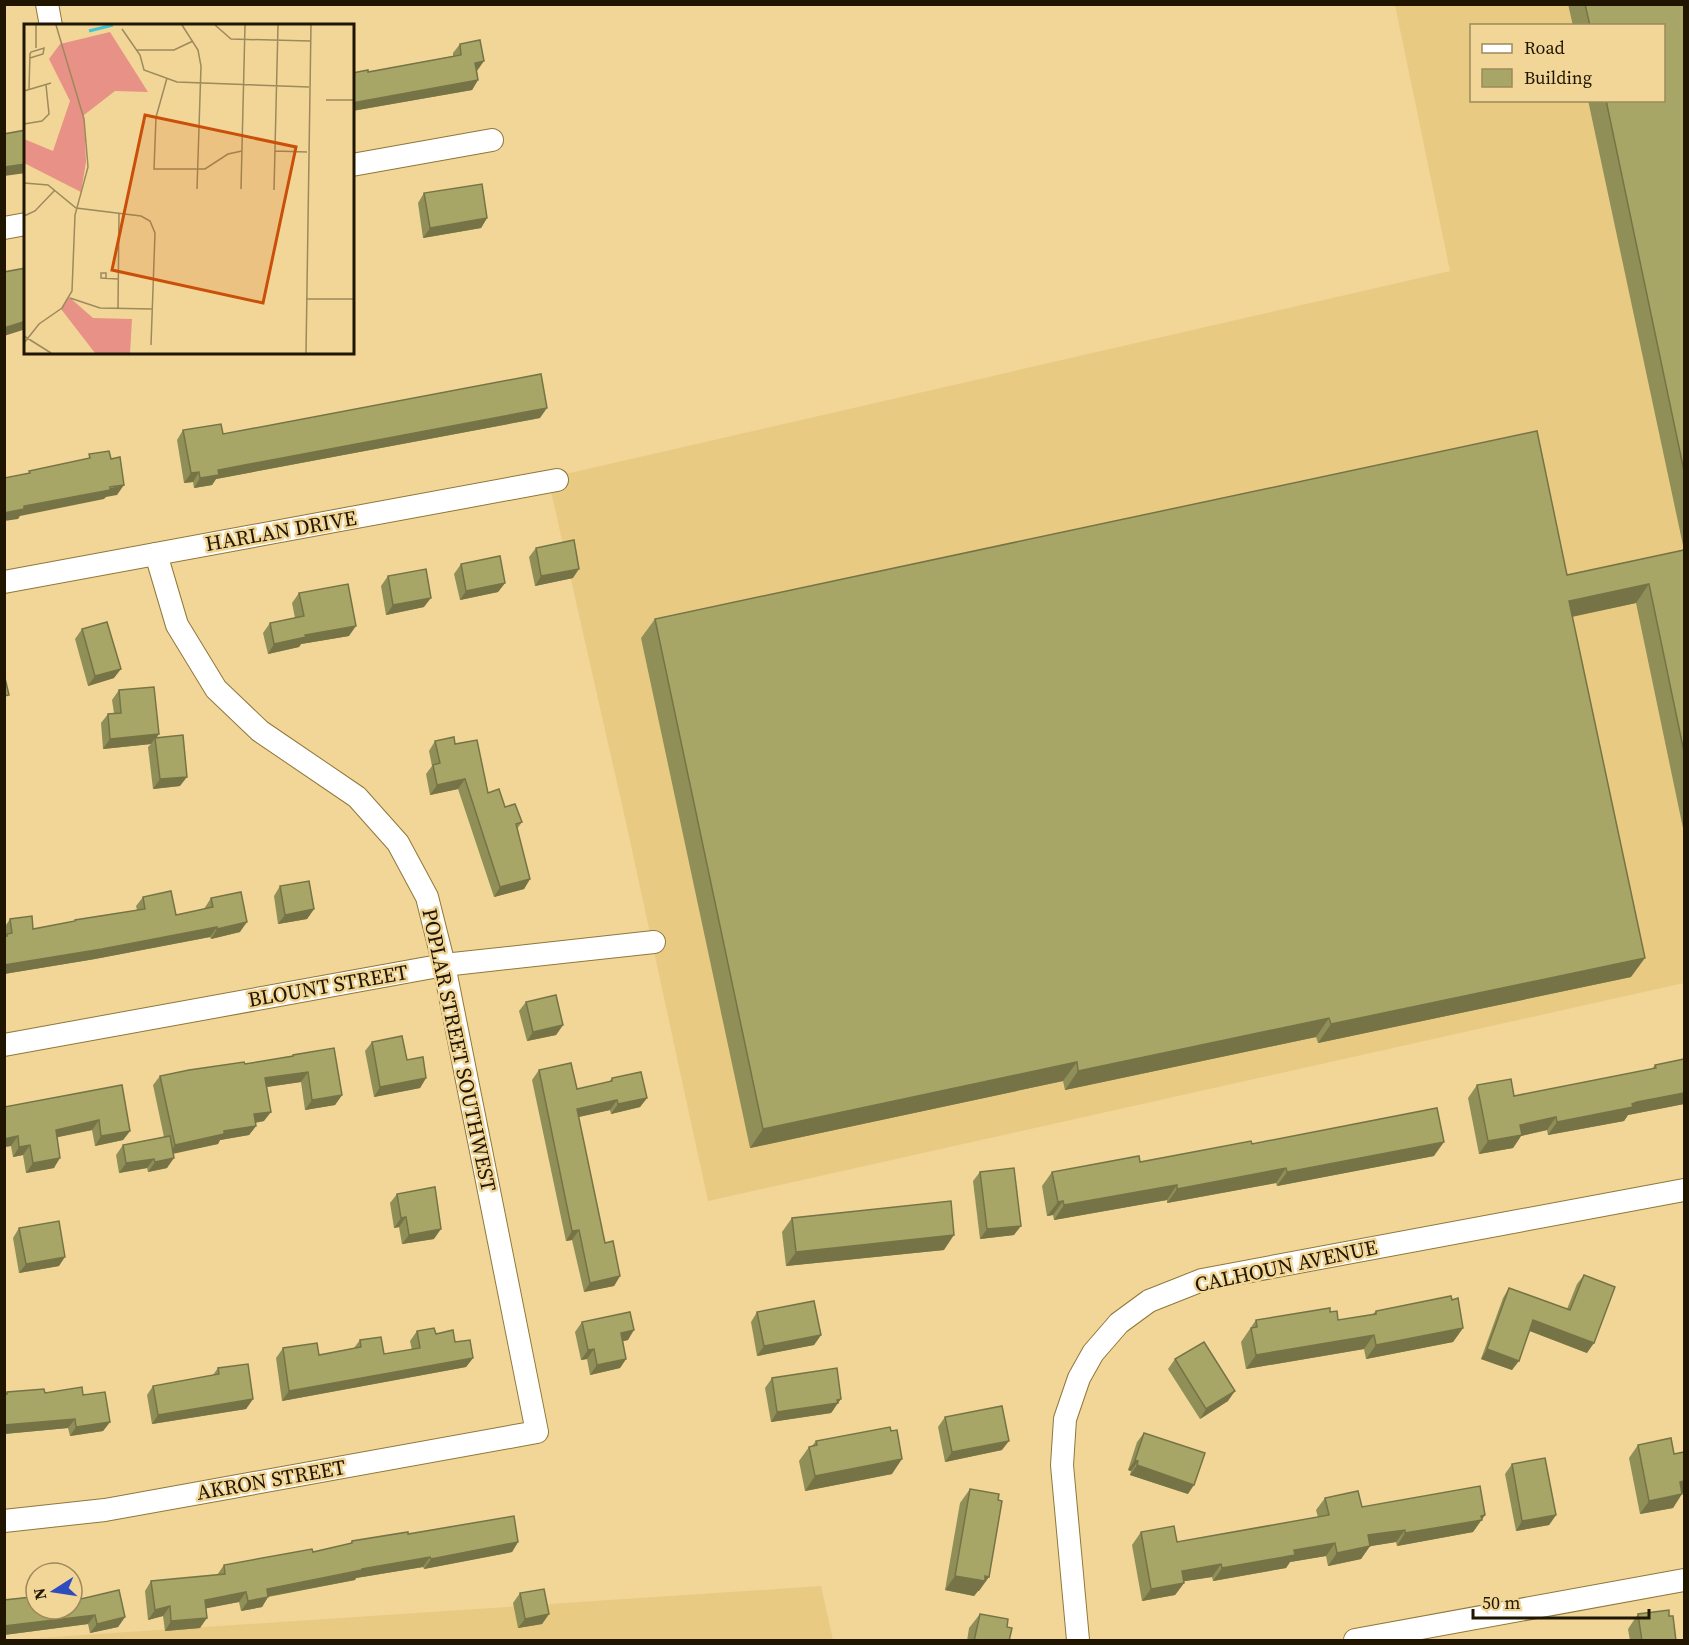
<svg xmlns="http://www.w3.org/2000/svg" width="1689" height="1645" font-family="'Source Serif 4',serif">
  <rect width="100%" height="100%" fill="#f1d697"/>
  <!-- built -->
  <g fill="#e9ca83" fill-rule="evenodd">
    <path d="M1395,5h289v978l-976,218 -81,-374 -79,-349 902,-207zM1472,26h192v74h-192z"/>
    <path d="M821,1586l12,54h-825z"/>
  </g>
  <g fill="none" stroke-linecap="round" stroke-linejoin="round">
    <defs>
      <g id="minor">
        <path d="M47,4l4,22"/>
        <path d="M352,165l140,-25"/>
        <path d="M4,228l22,-4"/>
        <path d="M4,582l553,-102"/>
        <path d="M4,1045l440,-80 210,-23"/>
        <path d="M4,1521l101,-11 432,-78 -93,-467 -17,-68 -29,-54 -41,-46 -97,-66 -44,-42 -39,-64 -21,-71"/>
        <path d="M1078,1640l-16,-175 3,-46 14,-41 14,-25 26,-30 30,-22 53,-21 482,-90"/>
        <path d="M1355,1640l329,-60"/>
      </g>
    </defs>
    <!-- minor casing -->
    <use href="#minor" stroke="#90773a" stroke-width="24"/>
    <!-- minor -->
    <use href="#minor" stroke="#fff" stroke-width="22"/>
  </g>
  <!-- wall -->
  <g fill="#908f58">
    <path d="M1568,4h116v829l-48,-230 -64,14 59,360 -313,66 -2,-6 -251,53 -2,-9 -313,67 -109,-510 14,-19 912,-44 117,-25 -96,-450h76v-74h-91z"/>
    <path d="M460,44l17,27 1,9 -6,10 -120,21v-38l16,-1 85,-16v-3z"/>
    <path d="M424,193l63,25 -6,10 -58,10 -5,-35z"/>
    <path d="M540,418l-324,61 -4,6 -18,3 -1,-6 -9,1 -7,-43 6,-10 40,4z"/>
    <path d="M536,548l37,30 -38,8 -6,-29z"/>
    <path d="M461,564l44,19 -7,9 -38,8 -6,-26z"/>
    <path d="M388,576l36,31 -38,8 -5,-29z"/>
    <path d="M299,593l50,43 -48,8 -2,3 -31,7 -5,-21 7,-10 25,-5 -3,-15z"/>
    <path d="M82,629l32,49 -26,8 -13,-47z"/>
    <path d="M119,690l38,47 23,49 -27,3 -5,-42 3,-3 -48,5 -2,-26 7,-9 6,-1 -2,-13z"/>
    <path d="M435,741l20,3 33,49 34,29 -5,7 13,50 -6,10 -30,8 -36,-108 -28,6 -4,-21 6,-8 -3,-15z"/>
    <path d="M280,886l34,23 -7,10 -29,5 -4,-28z"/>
    <path d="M143,897l33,18 28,-6 7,-11 29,34 -29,7 -1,-2 -115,22 -91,15v-46l6,-9 23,10 41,-7 1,-2 62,-10 -1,-4z"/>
    <path d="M526,1002l37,23 -7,10 -29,6 -8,-30z"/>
    <path d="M372,1042l35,18 19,18 -6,10 -46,9 -9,-46z"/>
    <path d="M293,1055l49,40 -7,10 -30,5 -4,-28 -34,5 -3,34 -9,2 1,3 -7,9 -29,5 -2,4 -45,9 -6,15 -19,4 -1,-4 -28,5 -3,-18 7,-10 41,-8 -11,-52 7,-9 132,-19z"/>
    <path d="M1684,1059v45l-56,11 -4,6 -76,14 -1,-5 -26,6 -8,12 -34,6 -11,-56 9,-13 37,11 138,-27 3,-4z"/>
    <path d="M539,1070l38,19 32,-7 3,-4 35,20 -7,9 -29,7 -1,-4 -32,7 27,126 15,33 -6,10 -30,6 -12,-52 -6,1 -34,-161z"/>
    <path d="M122,1085l8,46 -7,9 -28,6 -3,-16 -35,7 -3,31 -28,5 -3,-18 -10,2 -2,-11 -7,1v-40z"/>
    <path d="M1252,1144l182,12 -157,30 -1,-3 -109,20v-3l-113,20 -1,-5 -6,1 -5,-30 10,-14 88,-10z"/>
    <path d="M980,1172l34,63 -34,4 -7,-58z"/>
    <path d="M397,1194l37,45 -32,5 -3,-17 -5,1 -4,-25z"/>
    <path d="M792,1218l152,32 -158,16 -4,-34z"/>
    <path d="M19,1228l40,38 -40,7 -6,-35z"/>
    <path d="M1584,1275l3,78 -57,-22 -18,39 -31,-11 22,-61 6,-10 58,21 10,-25z"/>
    <path d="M1452,1300l11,28 -10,14 -87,17 -2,-10 -118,20 -5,-27 15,-22 74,-8 8,8 34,-5 4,-4z"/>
    <path d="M757,1312l64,23 -7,10 -57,11 -6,-34z"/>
    <path d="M582,1322l46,18 -5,1 3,18 -6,9 -30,7 -3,-16 -6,1 -6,-28z"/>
    <path d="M417,1331l19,3 19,8 18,16 -7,9 -184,34 -6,-43 7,-10 36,7 35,-7 6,-8 24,14 28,-4 -2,-9z"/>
    <path d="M1175,1359l53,42 -28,18 -32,-50z"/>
    <path d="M218,1368l35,31 -7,10 -94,15 -5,-29 6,-9 60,-11z"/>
    <path d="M772,1378l62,31 -3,4 -60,9 -6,-34z"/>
    <path d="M7,1392l38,1 38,2 27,27 -7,9 -33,5 -2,-8 -64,6 1,-40z"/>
    <path d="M945,1417l57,33 -57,12 -7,-35z"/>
    <path d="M891,1431l1,43 -87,17 -6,-30 10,-14 3,-1 4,-5z"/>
    <path d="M1144,1433l44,61 -58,-19 1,-4 -3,-1 9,-28z"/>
    <path d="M1638,1445l36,9 8,39 -9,15 -33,6 -11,-56z"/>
    <path d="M1512,1464l44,51 -7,10 -33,6 -11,-57z"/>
    <path d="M970,1489l28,11 -19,91h-1l-4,5 -29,-6 15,-87z"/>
    <path d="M1325,1498l37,9 123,8 -12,17 -76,14 -1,-4 -26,4 -9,13 -33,7 -2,-10 -36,6 -4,6 -73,13 -1,-4 -28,4v2l-9,12 -33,6 -10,-56 9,-13 36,10 141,-25 -2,-7z"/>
    <path d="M408,1534l110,8 -6,10 -88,17 -1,-2 -67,11 -1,2 -87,17 -6,10 -21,4 -2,-9 -33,6 -6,20 -35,3 -2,-15 -15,4 -3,-29 6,-10 66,-6 7,-10 89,-13 37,-8 2,-3z"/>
    <path d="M520,1593l29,21 -7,10 -24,4 -5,-25z"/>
    <path d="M32,1594l93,23 -7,10 -28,6 -2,-9 -84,11v-35l25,-3z"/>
    <path d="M980,1614l27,13 2,14h-42l2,-13z"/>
    <path d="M1638,1614l31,2 7,25h-46l-2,-12z"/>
  </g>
  <!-- shaded-wall -->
  <g fill="#767447">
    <path d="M484,61l-7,10 -2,-8z"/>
    <path d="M478,80l-6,10 -120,21v-8z"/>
    <path d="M26,164v9l-22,3v-9z"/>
    <path d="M487,218l-6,10 -58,10 7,-10z"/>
    <path d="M26,321v8l-22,7v-8z"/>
    <path d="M547,408l-7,10 -324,61 -4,6 -18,3 6,-10 18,-8z"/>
    <path d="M199,472l-6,10 -9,1 7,-10z"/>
    <path d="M124,485l-7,10 -11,2 -2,2 -84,17 -2,3 -14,2v-8l20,-7z"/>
    <path d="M579,569l-6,9 -38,8 6,-10z"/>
    <path d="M505,583l-7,9 -38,8 6,-9z"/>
    <path d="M1649,584l-13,19 -80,17 13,-19z"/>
    <path d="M431,598l-7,9 -38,8 7,-10z"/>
    <path d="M356,626l-7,10 -48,8 -2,3 -31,7 6,-10 31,-9z"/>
    <path d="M121,669l-7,9 -26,8 7,-10z"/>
    <path d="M159,734l-4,6v-2l-4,6 -48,5 7,-10z"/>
    <path d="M187,777l-7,9 -27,3 7,-10z"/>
    <path d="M465,779l-7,10 -28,6 7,-10z"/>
    <path d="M530,879l-6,10 -30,8 6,-10z"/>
    <path d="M314,909l-7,10 -29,5 7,-9z"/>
    <path d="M247,922l-7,10 -29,7 6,-10z"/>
    <path d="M217,927l-7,10 -115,22 -91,15v-9z"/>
    <path d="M1645,958l-14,19 -313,66 13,-19z"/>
    <path d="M1329,1018l-13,19 -251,53 13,-19z"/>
    <path d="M563,1025l-7,10 -29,6 6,-9z"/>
    <path d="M1077,1062l-14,19 -313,67 13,-19z"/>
    <path d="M308,1072l-7,10 -42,6 6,-10z"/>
    <path d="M426,1078l-6,10 -46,9 6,-10z"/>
    <path d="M1684,1093v11l-56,11 -4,6 -76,14 9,-13 75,-18 5,-2z"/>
    <path d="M342,1095l-7,10 -30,5 7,-10z"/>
    <path d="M647,1098l-7,9 -29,7 7,-10z"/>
    <path d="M617,1100l-7,10 -40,9 7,-10z"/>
    <path d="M271,1112l-7,9 -17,3 7,-10z"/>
    <path d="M1556,1117l-9,13 -26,6 -8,12 -34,6 9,-13 32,-16z"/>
    <path d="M99,1120l-7,10 -43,9 7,-9z"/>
    <path d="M256,1126l-7,9 -29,5 -2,4 -50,11 7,-10 49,-14z"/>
    <path d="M130,1131l-7,9 -28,6 6,-10z"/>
    <path d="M18,1136l-7,10 -7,1v-8z"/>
    <path d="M1444,1142l-10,14 -157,30 10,-14z"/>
    <path d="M30,1145l-7,10 -10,2 6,-10z"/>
    <path d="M60,1158l-6,10 -28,5 7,-10z"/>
    <path d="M174,1158l-7,10 -19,4 7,-10z"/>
    <path d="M154,1159l-7,9 -28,5 7,-10z"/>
    <path d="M1286,1168l-10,15 -109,20 10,-14z"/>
    <path d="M1177,1185l-10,15 -113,20 10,-15z"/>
    <path d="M1063,1201l-10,14 -6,1 11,-14z"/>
    <path d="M406,1217l-7,10 -5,1 7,-10z"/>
    <path d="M1021,1226l-7,9 -34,4 7,-10z"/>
    <path d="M441,1229l-7,10 -32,5 7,-9z"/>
    <path d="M579,1230l-7,10 -6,1 6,-10z"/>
    <path d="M954,1235l-10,15 -158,16 10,-14z"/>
    <path d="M65,1257l-6,9 -40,7 7,-9z"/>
    <path d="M620,1276l-6,10 -30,6 6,-9z"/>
    <path d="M1533,1320l61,23 -7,10 -60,-23z"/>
    <path d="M1463,1328l-10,14 -87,17 10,-14z"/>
    <path d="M634,1330l-6,10 -14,3 7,-10z"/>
    <path d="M821,1335l-7,10 -57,11 7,-10z"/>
    <path d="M1374,1335l-10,14 -118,20 10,-14z"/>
    <path d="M594,1349l-7,10 -6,1 7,-10z"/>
    <path d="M1487,1349l32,12 -7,9 -31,-11z"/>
    <path d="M473,1358l-7,9 -184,34 7,-10z"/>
    <path d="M626,1359l-6,9 -30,7 7,-10z"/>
    <path d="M1235,1391l-7,10 -28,18 6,-10z"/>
    <path d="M253,1399l-7,10 -94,15 6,-9z"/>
    <path d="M841,1399l-10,14 -60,9 6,-10z"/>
    <path d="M75,1419l-7,9 -64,6v-9z"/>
    <path d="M110,1422l-7,9 -33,5 6,-9z"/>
    <path d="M1009,1441l-7,9 -57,12 7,-10z"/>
    <path d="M902,1459l-10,15 -87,17 10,-15z"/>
    <path d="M1135,1460l3,1 -7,10 -3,-1z"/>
    <path d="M1137,1465l57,20 -6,9 -58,-19z"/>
    <path d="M1684,1481v12l-14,2 10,-13z"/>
    <path d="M1682,1494l-9,14 -33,6 9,-13z"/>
    <path d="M1485,1515l-12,17 -76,14 8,-13z"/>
    <path d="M1556,1515l-7,10 -33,6 6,-10z"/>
    <path d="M1405,1530l-9,12 -37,6 9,-13z"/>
    <path d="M518,1542l-6,10 -88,17 7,-10z"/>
    <path d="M1335,1543l-9,13 -36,6 -4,6 -73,13 9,-13 72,-18z"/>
    <path d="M1370,1546l-9,13 -33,7 9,-13z"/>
    <path d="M430,1557l-7,10 -67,11 -1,2 -95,18 7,-9 95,-20z"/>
    <path d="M1221,1564l-9,13 -39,6 9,-12z"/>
    <path d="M955,1576h30l4,1 -10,14h-1l-4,5 -29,-6z"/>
    <path d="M1184,1583l-9,12 -33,6 9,-12z"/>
    <path d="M246,1592l-7,10 -41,8 7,-10z"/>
    <path d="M268,1597l-6,10 -21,4 7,-10z"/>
    <path d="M170,1606l-7,10 -15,4 7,-10z"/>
    <path d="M549,1614l-7,10 -24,4 7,-9z"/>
    <path d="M95,1615l-7,9 -84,11v-9z"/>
    <path d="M125,1617l-7,10 -28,6 7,-9z"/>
    <path d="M207,1618l-7,10 -35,3 6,-10z"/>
  </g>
  <!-- building -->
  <g fill="#a8a666" stroke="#767447" stroke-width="1.5">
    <path d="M1585,4h99v467l-78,-371h58v-74h-74z"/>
    <path d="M480,40l4,21 -9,2 3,17 -126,23v-30l16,-3v2l93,-17 -1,-11z"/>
    <path d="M26,130v34l-22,3v-33z"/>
    <path d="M482,184l5,34 -57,10 -6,-35z"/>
    <path d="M26,268v53l-22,7v-56z"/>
    <path d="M541,374l6,34 -329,62 1,5 -19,3 -1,-6 -8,1 -8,-43 38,-6 2,10z"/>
    <path d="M1537,431l30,144 117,-25v202l-35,-168 -80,17 76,357 -314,66 -2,-6 -251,53 -1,-9 -314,67 -108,-510z"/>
    <path d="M109,451l2,8 9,-2 4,28 -14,2v3l-86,16v3l-20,4v-35l26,-5 -1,-2 61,-13 -1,-4z"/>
    <path d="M574,540l5,29 -38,7 -5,-28z"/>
    <path d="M500,556l5,27 -39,8 -5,-27z"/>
    <path d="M426,569l5,29 -38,7 -5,-29z"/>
    <path d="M348,584l8,42 -51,9 1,2 -32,7 -4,-21 34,-7 -5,-23z"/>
    <path d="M107,622l14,47 -26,7 -13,-47z"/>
    <path d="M4,674l5,21 -5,1z"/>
    <path d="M154,687l5,47 -49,5 -2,-25 13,-1 -2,-23z"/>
    <path d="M183,735l4,42 -27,2 -5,-41z"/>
    <path d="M454,737l1,7 22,-4 11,53 11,-4 6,18 10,-3 7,18 -6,2 14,55 -30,8 -35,-108 -28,6 -4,-20 7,-2 -5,-22z"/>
    <path d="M309,881l5,28 -29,6 -5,-29z"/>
    <path d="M171,891l5,24 37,-8 -2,-9 30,-6 6,30 -30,7v-2l-115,22 -98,16v-28l3,-1v-2l5,-1 -2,-14 22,-3 1,13 42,-8v-1l70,-11 -2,-12z"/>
    <path d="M556,995l7,30 -30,7 -7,-30z"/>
    <path d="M402,1036l5,24 16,-3 3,21 -46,9 -8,-45z"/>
    <path d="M334,1048l8,47 -30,5 -4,-28 -43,6 6,34 -17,2 2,12 -32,5v3l-49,11 -15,-69 29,-6 55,-8 1,2 48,-8v-1z"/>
    <path d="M1684,1059v34l-47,9 -5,2 1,3 -76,15 -1,-5 -36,8 2,10 -34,6 -11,-56 34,-6 3,17 142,-28 -1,-3z"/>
    <path d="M571,1063l6,26 35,-8v-3l29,-6 6,26 -29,6 -1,-4 -40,9 28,134 8,-2 7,35 -30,7 -11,-53 -7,1 -33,-161z"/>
    <path d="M122,1085l8,46 -29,5 -2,-16 -43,10 4,28 -27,5 -3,-18 -11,2 -1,-11 -14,3v-32z"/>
    <path d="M1437,1108l7,34 -157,30 -1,-4 -109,21v-4l-113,20 -1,-4 -5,1 -6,-30 87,-16 1,6 111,-21 1,3z"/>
    <path d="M170,1136l4,22 -19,4 -1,-3 -28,4 -3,-18z"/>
    <path d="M1014,1168l7,58 -34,3 -7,-57z"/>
    <path d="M435,1187l6,42 -32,6 -3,-18 -5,1 -4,-24z"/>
    <path d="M951,1201l3,34 -158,17 -4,-34z"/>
    <path d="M59,1221l6,36 -39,7 -7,-36z"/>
    <path d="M1584,1275l31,12 -21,56 -61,-23 -14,41 -32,-12 22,-61 61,22z"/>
    <path d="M1451,1296l1,4 6,-2 5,30 -87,17 -2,-10 -118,20 -5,-27 6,-1 -1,-7 74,-12v4l7,-1 1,9 38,-6v-3z"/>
    <path d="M814,1301l7,34 -57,11 -7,-34z"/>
    <path d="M630,1312l4,18 -13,3 5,26 -29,6 -3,-16 -6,1 -6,-28z"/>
    <path d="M434,1328l2,6 17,-4 2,12 15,-2 3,18 -184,33 -6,-43 34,-5 2,12 42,-8 -1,-7 21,-3 3,17 36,-6 -3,-17z"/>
    <path d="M1204,1342l31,49 -29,18 -31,-50z"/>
    <path d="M248,1364l5,35 -95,16 -5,-29 66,-12 -1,-6z"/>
    <path d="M837,1368l4,31 -4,1 1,3 -61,9 -5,-34z"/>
    <path d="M82,1387l1,8 22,-3 5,30 -34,5 -1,-8 -71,6v-31h3v-2l37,-3 1,4z"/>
    <path d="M1002,1406l7,35 -57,11 -7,-35z"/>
    <path d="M890,1427l1,4 6,-1 5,29 -87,17 -6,-29 8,-2 -1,-4z"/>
    <path d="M1144,1433l61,20 -11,32 -57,-20 1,-4 -3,-1z"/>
    <path d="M1671,1438l3,16 10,-2v29l-4,1 2,12 -33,7 -11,-56z"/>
    <path d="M1545,1458l11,57 -34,6 -10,-57z"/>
    <path d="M1480,1486l5,29 -4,1 1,4 -77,13v-3l-37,5 2,11 -33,7 -2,-10 -41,7 1,5 -73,13 -1,-4 -39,7 2,12 -33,6 -10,-57 33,-6 3,16 152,-27 -4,-17 33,-7 4,16z"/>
    <path d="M970,1489l29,5 -1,6 4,1 -13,76 -4,-1v5l-30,-5z"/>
    <path d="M514,1516l4,26 -87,17 -1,-2 -68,12v1l-95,19 1,8 -20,4 -2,-9 -41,8 2,18 -36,3 -1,-15 -15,4 -4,-29 74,-7 -1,-9 88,-16 1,3 39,-9v-2l56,-9v2z"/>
    <path d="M544,1589l5,25 -24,5 -5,-26z"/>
    <path d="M119,1590l6,27 -28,7 -2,-9 -91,11v-26l28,-3v-3l4,-1v16h36v-8z"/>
    <path d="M1669,1610v6h4l3,25h-34l-4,-27z"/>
    <path d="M980,1614l28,5 -1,8 5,1 -3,13h-35z"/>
  </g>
  <g text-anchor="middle" stroke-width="5" stroke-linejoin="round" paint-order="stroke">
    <!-- street labels -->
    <g font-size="21" fill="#201600" stroke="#f1d697">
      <text transform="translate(281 531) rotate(-10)" y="7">HARLAN DRIVE</text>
      <text transform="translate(328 986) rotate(-10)" y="7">BLOUNT STREET</text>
      <text transform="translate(459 1050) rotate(78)" y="7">POPLAR STREET SOUTHWEST</text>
      <text transform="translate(1286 1266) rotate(-12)" y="7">CALHOUN AVENUE</text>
      <text transform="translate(271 1480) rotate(-10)" y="7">AKRON STREET</text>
    </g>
  </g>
  <!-- overview -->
  <g transform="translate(24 24)">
    <rect width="330" height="330" fill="#f1d697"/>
    <path d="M86,8l38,60 -33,-1 -31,24 2,47 -5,30 -57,-29v-24l29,12 17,-50 -21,-42 11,-15zM45,273l24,21 39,1 -2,34h-35l-34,-44z" fill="#e89186"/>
    <path fill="none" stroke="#44c4d4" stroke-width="3" d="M65,7l24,-6"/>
    <path fill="none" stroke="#9d895b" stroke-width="1.5" d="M12,1v23M158,1l16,25 3,16 -4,123M191,1l16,14 79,2M98,5l18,26 4,15 33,12 132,5M0,24v-23M113,26h37l19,-9M143,54l-11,39 -2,52h51l23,-15 14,-3M5,65l1,-35 1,-2 13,-4 -1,6 -13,4M0,67l27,-8M302,76h28M0,100l18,-3 7,-7 -3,-29M251,127l32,1M0,159l24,2 28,23 65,8 9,5 5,12 -4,112M217,165l4,-164M250,166l4,-165M0,192l11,-5 20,-21M82,255v-6h-5v5l17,1M46,274l30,10 53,1M283,275h47M94,284l1,-94M0,312l27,17M0,319l15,-19 23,-16 10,-17 3,-76 13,-48 -4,-48 -28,-94M282,329l5,-328"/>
    <path fill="#ca4f0a" fill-opacity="0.15" stroke="#ca4f0a" stroke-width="3" d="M121,91l151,32 -33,156 -151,-33z"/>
    <rect width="330" height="330" fill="none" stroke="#201600" stroke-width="3"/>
  </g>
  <!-- border -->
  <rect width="1689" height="1645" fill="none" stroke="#201600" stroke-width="12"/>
  <!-- legend -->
  <rect x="1470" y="24" width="195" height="78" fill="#f1d697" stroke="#9d895b" stroke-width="1.5"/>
  <rect x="1482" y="44" width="30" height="9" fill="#ffffff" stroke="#9d895b" stroke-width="1.5"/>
  <text x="1524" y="54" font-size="18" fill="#201600">Road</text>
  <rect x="1482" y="69" width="30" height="18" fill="#a8a666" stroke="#9d895b" stroke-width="1.5"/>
  <text x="1524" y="84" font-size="18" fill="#201600">Building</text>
  <!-- north arrow -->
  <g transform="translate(54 1591) rotate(258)"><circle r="28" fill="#f1d697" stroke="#9d895b" stroke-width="1.5"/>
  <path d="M0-4.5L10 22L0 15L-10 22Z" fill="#2e4cbd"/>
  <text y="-9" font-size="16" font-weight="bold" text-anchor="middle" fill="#201600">N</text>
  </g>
  <!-- scale -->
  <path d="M1473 1609v9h176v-9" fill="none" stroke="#201600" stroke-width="3"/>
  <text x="1482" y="1609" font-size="18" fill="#201600" stroke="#f1d697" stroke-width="4.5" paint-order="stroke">50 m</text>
</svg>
